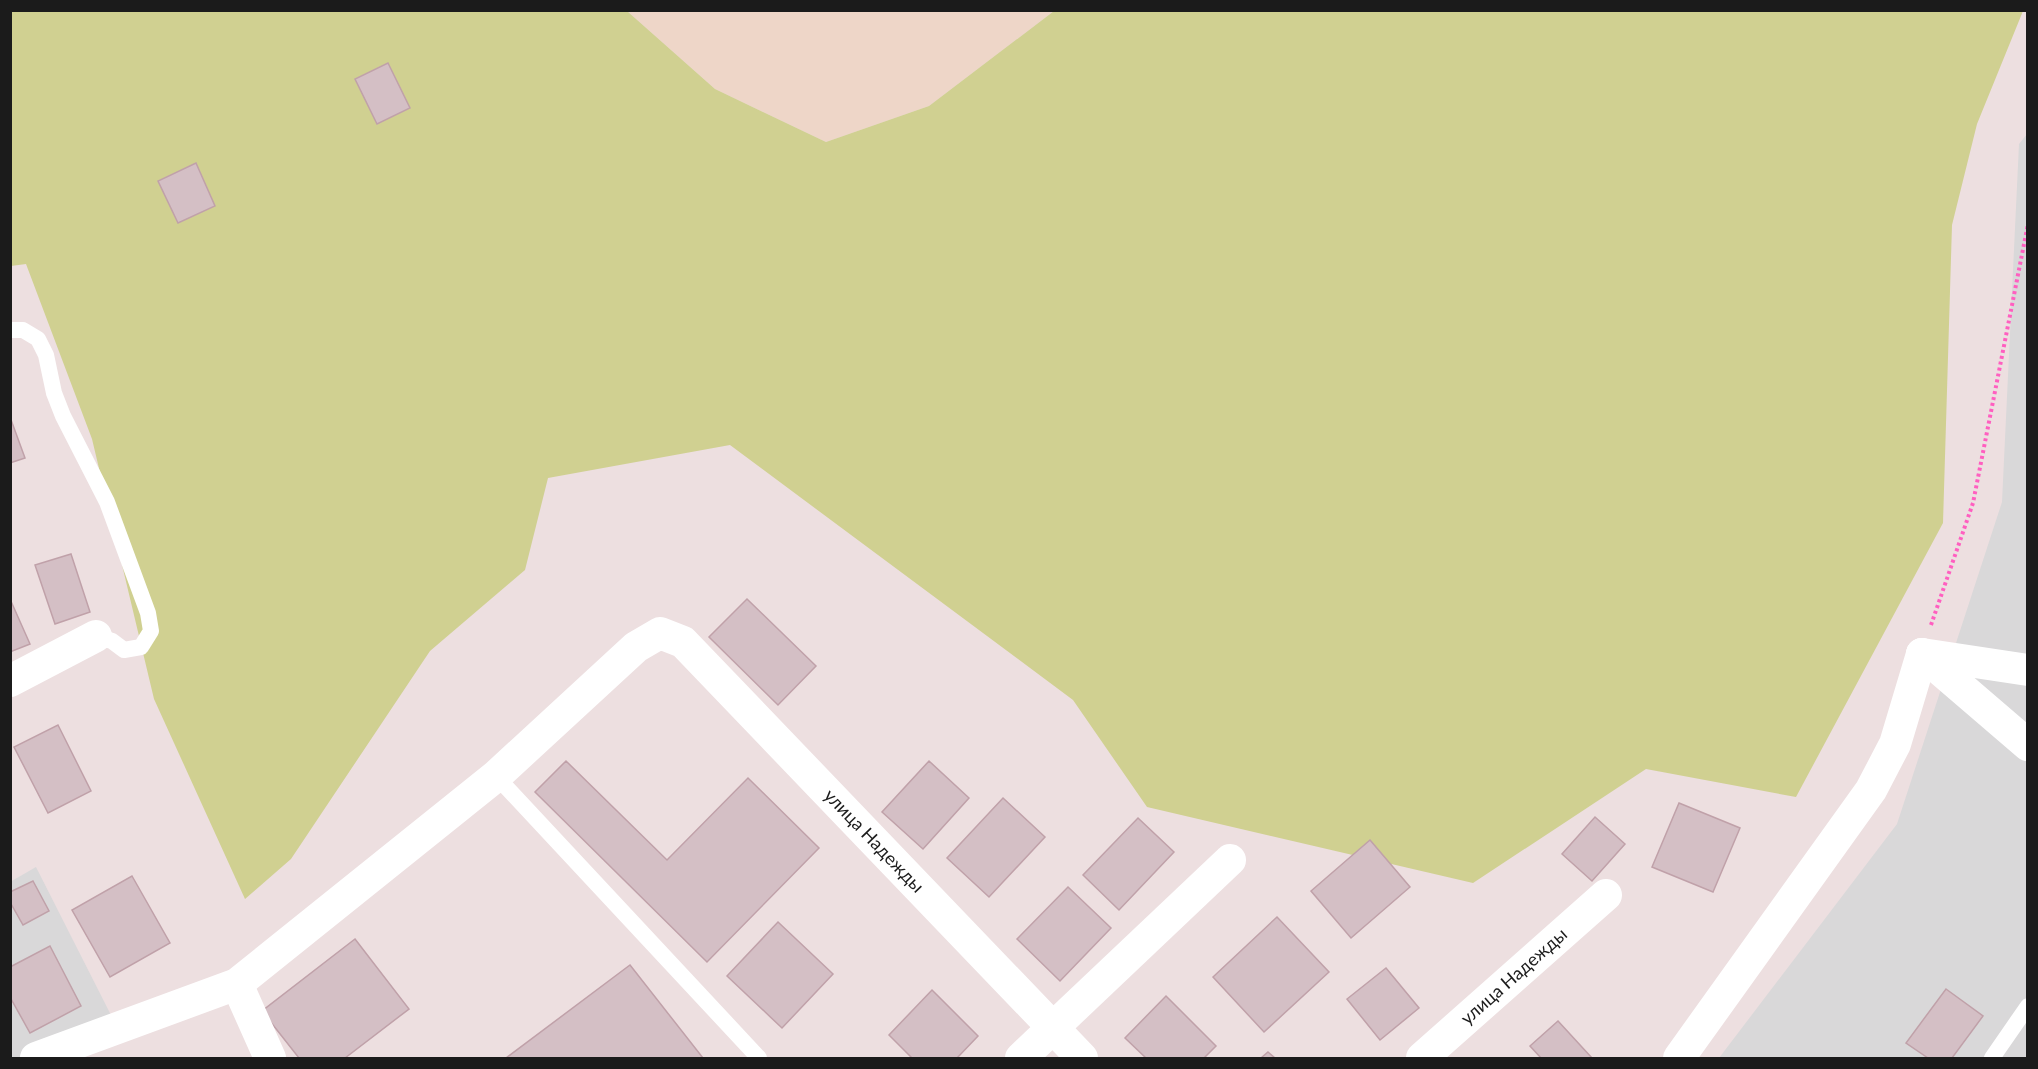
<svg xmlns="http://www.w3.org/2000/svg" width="2038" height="1069" font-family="Lato,sans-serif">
  <rect width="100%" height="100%" fill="#eddfe0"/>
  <!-- residential -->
  <g fill="#d9d8d9">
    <path d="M2027,134v924h-308l178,-234 105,-322 17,-358z"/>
    <path d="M36,867l79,156 -96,35h-8l-1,-176z"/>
  </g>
  <!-- farmland -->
  <path fill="#eed6c8" d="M627,11h427l-125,95 -103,36 -111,-53z"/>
  <!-- forest -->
  <path fill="#d0d091" d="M11,11h616l88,78 111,53 103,-36 125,-95h969l-46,113 -25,101 -9,298 -147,274 -150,-28 -173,114 -326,-76 -74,-107 -343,-255 -182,33 -23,92 -95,81 -139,208 -46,40 -91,-200 -62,-260 -66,-175 -15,2z"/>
  <!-- building -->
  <g fill="#d4bfc5" stroke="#c0a1a9" stroke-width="1.5">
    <path d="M388,63l22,45 -33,16 -22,-45z"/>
    <path d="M196,163l19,43 -37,17 -20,-42z"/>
    <path d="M10,417l15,41 -15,5z"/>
    <path d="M71,554l19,58 -35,12 -20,-59z"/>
    <path d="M10,599l20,45 -20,8z"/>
    <path d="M747,599l69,67 -38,39 -69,-68z"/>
    <path d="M58,725l33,66 -43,22 -34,-66z"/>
    <path d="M566,761l101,99 81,-82 71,70 -112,114 -172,-170z"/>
    <path d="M929,761l40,37 -46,51 -41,-37z"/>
    <path d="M1003,798l42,39 -56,60 -42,-39z"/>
    <path d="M1679,803l61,25 -27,64 -61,-25z"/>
    <path d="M1595,817l30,27 -33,37 -30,-27z"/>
    <path d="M1138,818l36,34 -55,58 -36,-35z"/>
    <path d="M1370,840l40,47 -59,51 -40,-47z"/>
    <path d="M132,876l38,67 -60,34 -38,-67z"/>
    <path d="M33,881l16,30 -26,14 -13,-23v-10z"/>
    <path d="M1068,887l43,41 -51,53 -43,-42z"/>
    <path d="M1277,917l52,55 -65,60 -51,-55z"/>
    <path d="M778,922l55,52 -51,54 -55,-52z"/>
    <path d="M355,939l54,70 -64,49h-46l-37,-47z"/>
    <path d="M50,946l31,60 -51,27 -20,-36v-30z"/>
    <path d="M630,965l73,93h-197z"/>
    <path d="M1386,968l33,40 -39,32 -33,-41z"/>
    <path d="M1946,989l37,27 -31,42h-24l-22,-15z"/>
    <path d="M932,990l46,46 -21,22h-45l-23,-23z"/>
    <path d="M1166,996l50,50 -12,12h-58l-21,-20z"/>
    <path d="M1558,1021l34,37h-51l-11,-12z"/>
    <path d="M1268,1052l7,6h-14z"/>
  </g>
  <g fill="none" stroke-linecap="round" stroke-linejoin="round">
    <!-- path -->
    <path stroke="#ff5fc0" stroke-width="4" stroke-dasharray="3 3" stroke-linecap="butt" d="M1931,625l42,-122 55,-279"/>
    <!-- lane -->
    <g stroke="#fff" stroke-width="16">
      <path d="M10,330h13l15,9 8,16 8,38 9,23 44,86 41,111 3,18 -10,16 -17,3 -12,-9 -16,-5"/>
      <path d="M496,776l263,282"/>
      <path d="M1992,1058l36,-52"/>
    </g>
    <!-- street -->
    <g stroke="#fff" stroke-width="32">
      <path d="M1922,654l106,91"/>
      <path d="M1922,654l106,16"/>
      <path d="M10,681l86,-45"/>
      <path d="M237,984l33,74"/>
      <path id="s1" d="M36,1058l201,-74 259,-208 140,-129 24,-14 23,9 399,416"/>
      <path d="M1021,1058l209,-198"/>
      <path id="s2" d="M1422,1058l184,-163"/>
      <path d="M1679,1058l192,-268 24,-46 27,-90"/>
    </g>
  </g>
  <g text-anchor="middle" stroke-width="4.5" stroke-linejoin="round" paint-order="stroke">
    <!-- street labels -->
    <g font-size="18" fill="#1b1b1b" stroke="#fff">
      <text dy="6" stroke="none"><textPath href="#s1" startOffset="1065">улица Надежды</textPath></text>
      <text dy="6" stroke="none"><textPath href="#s2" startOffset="123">улица Надежды</textPath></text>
    </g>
  </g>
  <!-- border -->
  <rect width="2038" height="1069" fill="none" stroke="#1b1b1b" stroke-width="24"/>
</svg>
